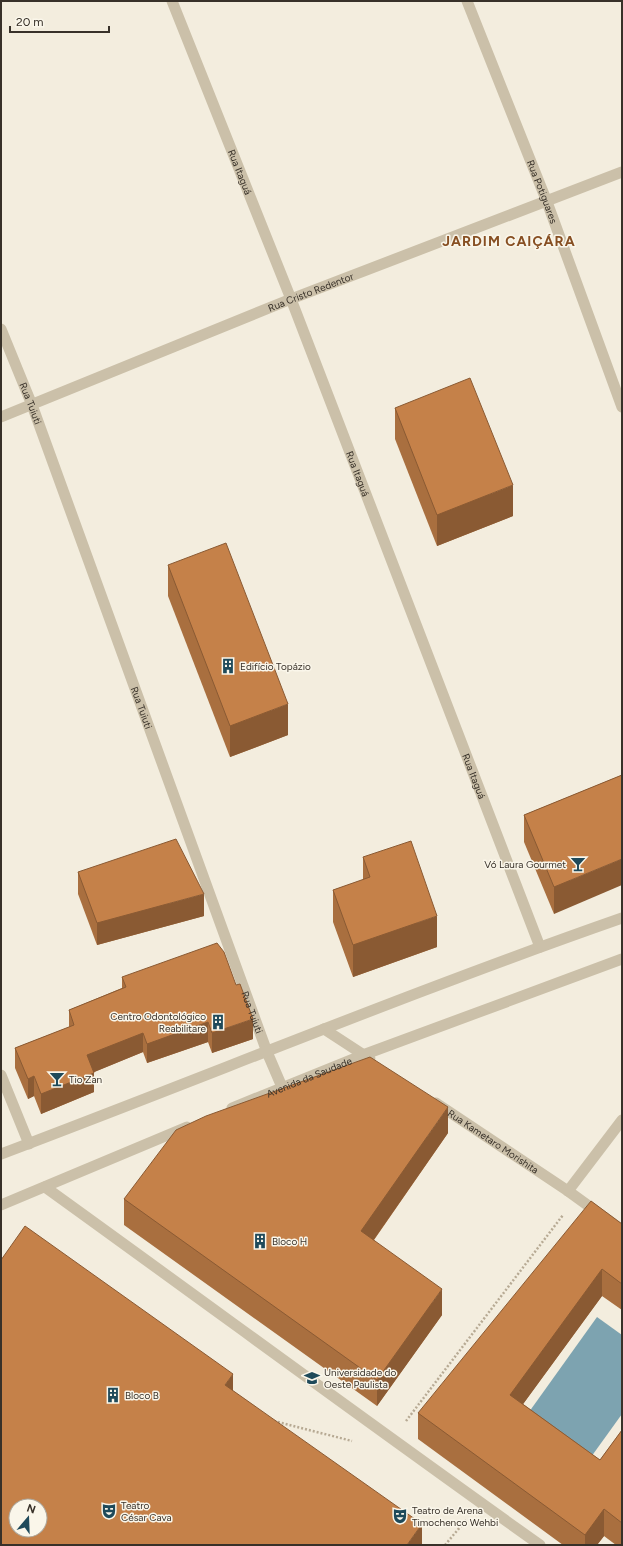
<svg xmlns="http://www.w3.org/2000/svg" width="623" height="1546" font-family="Figtree,sans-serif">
  <rect width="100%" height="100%" fill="#f3edde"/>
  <!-- water -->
  <path fill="#7da3b0" d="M597,1317l25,18v79l-36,50 -62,-45z"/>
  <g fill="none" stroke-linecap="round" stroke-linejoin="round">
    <!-- path -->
    <g stroke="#b7aa94" stroke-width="2.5" stroke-dasharray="2 2" stroke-linecap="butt">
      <path d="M274,1421l78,20"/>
      <path d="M406,1421l157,-206"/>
      <path d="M445,1545l21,-25"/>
    </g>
    <!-- pedestrian -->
    <path stroke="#cbc0a9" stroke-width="11" d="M45,1187c165,119 329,240 495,358"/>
    <!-- minor -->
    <g stroke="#cbc0a9" stroke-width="11">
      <path id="s1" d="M172,1l119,298 249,648"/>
      <path id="s2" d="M467,1l80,201 75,205"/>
      <path id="s3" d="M1,329l31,76 235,647 15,35"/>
      <path id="s4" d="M1,417l290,-118 331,-127"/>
      <path d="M324,1029l46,30"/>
      <path d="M1,1075l28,69"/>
      <path id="s5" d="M436,1103l132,88 54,39"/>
      <path d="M568,1191l54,-71"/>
    </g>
    <!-- tertiary -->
    <g stroke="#cbc0a9" stroke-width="11">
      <path id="s6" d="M232,1108l131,-53 259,-96"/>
      <path d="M1,1154c207,-78 412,-163 621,-236"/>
      <path d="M1,1205l186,-78"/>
    </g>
  </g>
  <!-- wall -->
  <g fill="#a96f3f">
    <path d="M395,408l118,108 -76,30 -42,-107z"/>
    <path d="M168,565l120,170 -58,22 -62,-161z"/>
    <path d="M622,775l-68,139 -30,-72v-27z"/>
    <path d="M363,857l74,90 -84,30 -20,-55v-32l30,-10z"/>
    <path d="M78,872l126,44 -107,29 -19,-51z"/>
    <path d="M122,977l131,62 -41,14 -4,-11 -61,21 -4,-11 -49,20v20l-53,22 -7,-18 -6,3 -13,-31v-20l54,-21v-17l53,-22z"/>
    <path d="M448,1133l-74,107 68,75 -65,91 -253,-181v-26z"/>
    <path d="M622,1224v86l-20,-14 -79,108 77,56 22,-30v115h-6l-12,-9 -7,9h-34l-145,-106v-26z"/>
  </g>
  <!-- shaded-wall -->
  <g fill="#8a5a33">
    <path d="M513,485v31l-76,30v-31z"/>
    <path d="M288,704v31l-58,22v-31z"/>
    <path d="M622,859v26l-68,29v-27z"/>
    <path d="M204,894v22l-107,29v-22z"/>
    <path d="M437,916v31l-84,30v-32z"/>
    <path d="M253,1019v20l-41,14v-20z"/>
    <path d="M208,1022v20l-61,21v-19z"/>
    <path d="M143,1033v19l-56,23v-20z"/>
    <path d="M94,1073v19l-53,22v-20z"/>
    <path d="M34,1076v20l-6,3v-20z"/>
    <path d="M448,1107v26l-87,125v-27z"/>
    <path d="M602,1269v27l-92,126v-27z"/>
    <path d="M442,1289v26l-65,91v-26z"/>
    <path d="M233,1374v27l-8,-16z"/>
    <path d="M604,1509v27l-7,9h-12v-10z"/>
    <path d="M422,1524v21h-15z"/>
  </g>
  <!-- building -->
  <g fill="#c58149" stroke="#8a5a33" fill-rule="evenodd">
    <path d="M470,378l43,107 -76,30 -42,-107z"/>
    <path d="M226,543l62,161 -58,22 -62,-161z"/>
    <path d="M622,775v84l-68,28 -30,-72z"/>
    <path d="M176,839l28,55 -107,29 -19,-51z"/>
    <path d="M411,841l26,75 -84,29 -20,-55 37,-13 -7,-20z"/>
    <path d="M217,943l7,9 12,33 4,-1 13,35 -41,14 -4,-11 -61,22 -4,-11 -56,22 7,18 -53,21 -7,-18 -6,3 -13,-31 59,-23 -5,-15 57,-23 -4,-10z"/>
    <path d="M370,1057l78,50 -87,124 81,58 -65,91 -253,-181 52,-69 30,-14z"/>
    <path d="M591,1201l31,23v60l-20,-15 -92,126 90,65 22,-30v93l-18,-14 -19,26 -167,-122z"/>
    <path d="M25,1226l208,148 -8,11 197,139 -15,21h-406v-285zM16,1506h24v24h-24z"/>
  </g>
  <!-- icons -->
  <defs>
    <symbol id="building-bare" viewBox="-9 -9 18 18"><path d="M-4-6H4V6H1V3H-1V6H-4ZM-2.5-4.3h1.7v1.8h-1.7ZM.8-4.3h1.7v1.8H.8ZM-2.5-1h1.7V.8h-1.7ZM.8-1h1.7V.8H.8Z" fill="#1f4a5a" stroke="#faf6ea" stroke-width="2.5" paint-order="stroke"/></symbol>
    <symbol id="bar-bare" viewBox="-9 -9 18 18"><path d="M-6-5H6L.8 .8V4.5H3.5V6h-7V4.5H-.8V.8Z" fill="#1f4a5a" stroke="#faf6ea" stroke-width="2.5" paint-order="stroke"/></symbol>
    <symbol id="university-bare" viewBox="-9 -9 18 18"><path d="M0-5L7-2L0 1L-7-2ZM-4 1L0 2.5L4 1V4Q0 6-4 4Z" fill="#1f4a5a" stroke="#faf6ea" stroke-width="2.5" paint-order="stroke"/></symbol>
    <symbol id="theatre-bare" viewBox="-9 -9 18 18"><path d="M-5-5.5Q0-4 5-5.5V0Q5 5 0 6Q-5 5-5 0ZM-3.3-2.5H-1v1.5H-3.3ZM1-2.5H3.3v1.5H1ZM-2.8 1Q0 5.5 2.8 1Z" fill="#1f4a5a" stroke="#faf6ea" stroke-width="2.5" paint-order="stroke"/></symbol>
  </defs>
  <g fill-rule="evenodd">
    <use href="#building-bare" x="217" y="655" width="22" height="22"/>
    <use href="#bar-bare" x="567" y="853" width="22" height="22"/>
    <use href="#building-bare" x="207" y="1011" width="22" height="22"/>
    <use href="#bar-bare" x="46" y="1068" width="22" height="22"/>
    <use href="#building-bare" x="249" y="1230" width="22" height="22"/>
    <use href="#university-bare" x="301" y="1367" width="22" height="22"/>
    <use href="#building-bare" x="102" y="1384" width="22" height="22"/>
    <use href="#theatre-bare" x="98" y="1500" width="22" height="22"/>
    <use href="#theatre-bare" x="389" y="1505" width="22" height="22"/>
  </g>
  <g text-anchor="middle" stroke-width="3" stroke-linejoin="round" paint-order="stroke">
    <!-- street labels -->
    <g font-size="10" fill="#383129" stroke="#faf6ea">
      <text dy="4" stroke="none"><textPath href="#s1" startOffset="184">Rua Itaguá</textPath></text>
      <text dy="4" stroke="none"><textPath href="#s2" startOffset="205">Rua Potiguares</textPath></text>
      <text dy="4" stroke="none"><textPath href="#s4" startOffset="334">Rua Cristo Redentor</textPath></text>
      <text dy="4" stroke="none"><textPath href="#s3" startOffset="80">Rua Tuiuti</textPath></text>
      <text dy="4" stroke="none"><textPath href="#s1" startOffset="508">Rua Itaguá</textPath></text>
      <text dy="4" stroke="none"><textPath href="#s3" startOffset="404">Rua Tuiuti</textPath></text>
      <text dy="4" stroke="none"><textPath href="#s1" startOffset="832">Rua Itaguá</textPath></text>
      <text dy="4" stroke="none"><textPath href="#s3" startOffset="728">Rua Tuiuti</textPath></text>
      <text dy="4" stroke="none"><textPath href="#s6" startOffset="83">Avenida da Saudade</textPath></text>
      <text dy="4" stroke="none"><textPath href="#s5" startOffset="69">Rua Kametaro Morishita</textPath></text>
    </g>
    <!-- poi labels -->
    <g font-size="10" fill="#383129" stroke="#faf6ea" text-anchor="start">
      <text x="240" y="670">Edifício Topázio</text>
      <text x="566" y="868" text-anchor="end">Vó Laura Gourmet</text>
      <text x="206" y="1020" text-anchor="end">Centro Odontológico<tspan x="206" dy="12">Reabilitare</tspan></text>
      <text x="69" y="1083">Tio Zan</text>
      <text x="272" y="1245">Bloco H</text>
      <text x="324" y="1376">Universidade do<tspan x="324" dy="12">Oeste Paulista</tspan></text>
      <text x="125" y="1399">Bloco B</text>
      <text x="121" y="1509">Teatro<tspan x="121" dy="12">César Cava</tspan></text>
      <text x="412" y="1514">Teatro de Arena<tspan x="412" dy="12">Timochenco Wehbi</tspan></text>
    </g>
    <!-- district labels -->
    <g font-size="14" font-weight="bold" letter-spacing="1" fill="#874f22" stroke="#faf6ea">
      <text x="509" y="246">JARDIM CAIÇÁRA</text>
    </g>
  </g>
  <!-- border -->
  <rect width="623" height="1546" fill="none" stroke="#383129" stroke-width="4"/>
  <!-- north arrow -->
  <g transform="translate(28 1518) rotate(19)"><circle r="19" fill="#faf6ea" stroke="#aca79d"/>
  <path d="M0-3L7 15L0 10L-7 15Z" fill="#1f4a5a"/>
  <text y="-6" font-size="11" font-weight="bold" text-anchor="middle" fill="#383129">N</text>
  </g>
  <!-- scale -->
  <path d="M10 26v6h99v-6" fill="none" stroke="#383129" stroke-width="2"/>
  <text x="16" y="26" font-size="12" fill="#383129" stroke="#faf6ea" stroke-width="3" paint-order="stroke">20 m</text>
</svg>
